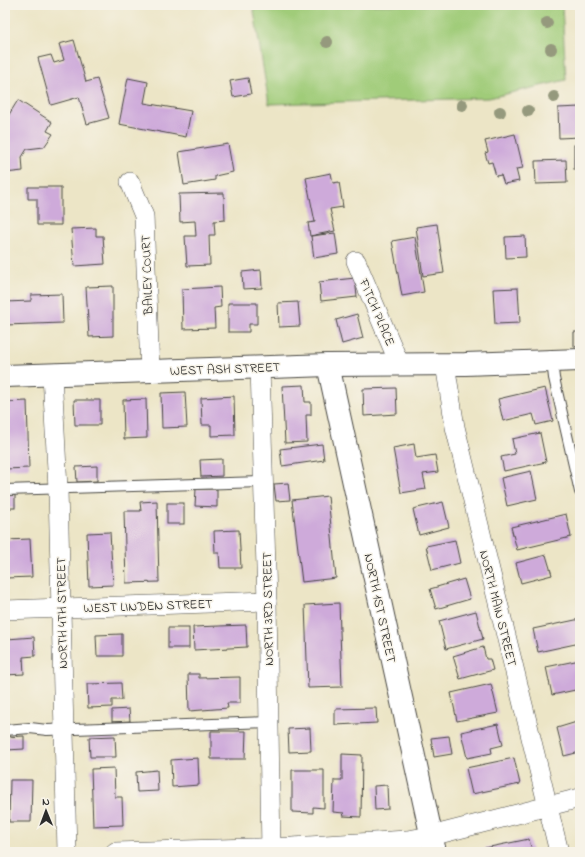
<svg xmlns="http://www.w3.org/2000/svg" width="585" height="857" font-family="'Indie Flower',sans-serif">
  <rect width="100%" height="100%" fill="#f7f3e8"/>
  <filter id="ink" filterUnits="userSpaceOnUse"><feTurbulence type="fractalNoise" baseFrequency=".025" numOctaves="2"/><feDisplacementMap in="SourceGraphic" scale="8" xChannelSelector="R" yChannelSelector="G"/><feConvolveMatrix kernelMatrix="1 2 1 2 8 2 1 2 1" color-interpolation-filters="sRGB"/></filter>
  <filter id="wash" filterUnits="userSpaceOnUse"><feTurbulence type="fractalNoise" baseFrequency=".012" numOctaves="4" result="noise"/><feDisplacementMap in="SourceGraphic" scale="16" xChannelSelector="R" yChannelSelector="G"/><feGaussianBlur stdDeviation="0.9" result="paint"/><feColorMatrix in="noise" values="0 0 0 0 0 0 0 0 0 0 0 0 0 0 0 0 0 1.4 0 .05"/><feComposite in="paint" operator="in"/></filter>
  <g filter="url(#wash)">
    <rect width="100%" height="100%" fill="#ece5c6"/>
    <!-- green -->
    <path fill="#a0cc79" stroke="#667c52" d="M253,5h309l4,75 -77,18 -220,6z"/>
    <g id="blocks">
      <!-- building -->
      <g fill="#ceaada">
        <path d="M74,40l12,42 11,-3 12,39 -22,6 -8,-27 -28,8 -13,-47 13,-3 3,8 10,-3 -5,-16z"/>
        <path d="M128,78l20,4 -4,21 47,8 -5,26 -67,-13z"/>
        <path d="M248,78l3,16 -18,3 -3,-16z"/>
        <path d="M18,100l34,22 -5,9 6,3 -9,13 -17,2 -5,8 1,14 -18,2v-52z"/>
        <path d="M580,107v30l-21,1 -1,-30z"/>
        <path d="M515,134l8,34 -7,1 3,12 -15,3 -3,-9 -5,1 -4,-14 -4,1 -3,-10 3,-1 -3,-11z"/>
        <path d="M228,144l5,28 -18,4v4l-31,5 -5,-33z"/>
        <rect x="574" y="145" width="6" height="24"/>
        <path d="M566,160l1,23 -31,1 -1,-23z"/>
        <path d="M331,173l2,10 6,-1 4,25 -13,2 5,22 -25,5 -2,-13 7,-1 -9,-44z"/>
        <path d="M28,187h33v38h-24v-26h-9z"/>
        <path d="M224,193l1,27 -11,1 1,14h-6l1,30 -23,1 -2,-30h11l-1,-15 -15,1 -1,-28z"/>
        <path d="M437,224l7,49 -21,3 -7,-49z"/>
        <path d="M96,228v8h7l2,28 -31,2 -3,-37z"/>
        <path d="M335,233l3,21 -24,4 -3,-22z"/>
        <path d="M525,236l1,21 -20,1 -1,-21z"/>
        <path d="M415,237l9,55 -22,4 -10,-55z"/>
        <path d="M261,270l1,18 -19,1 -1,-17z"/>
        <path d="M355,278l2,19 -36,4 -2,-19z"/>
        <path d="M113,286v50l-24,1 -3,-50z"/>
        <path d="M220,287l1,20 -7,1 1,20 -32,1 -1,-40z"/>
        <path d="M518,288l2,35 -25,1 -2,-35z"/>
        <path d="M62,294l1,29 -58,2v-23l26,-1v-6z"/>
        <path d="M298,302l2,24 -21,1 -1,-24z"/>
        <path d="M228,303h29v21h-8v8h-21z"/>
        <path d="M357,314l6,24 -21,6 -6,-24z"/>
        <path d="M574,332h6v14l-6,1z"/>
        <path d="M304,385l1,17h6v13h-5l1,27 -22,1 -3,-57z"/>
        <path d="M396,388l1,26 -33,2 -1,-27z"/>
        <path d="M545,388l8,33 -17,4 -3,-11 -30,7 -5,-22z"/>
        <path d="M185,392l2,35 -25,1 -1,-35z"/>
        <path d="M234,396l1,39 -24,1v-11h-9l-1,-27z"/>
        <path d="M146,399l1,39 -23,1 -1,-39z"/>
        <path d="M74,400h26v25h-25z"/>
        <path d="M27,401l2,67 -24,1v-67z"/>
        <path d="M540,433l6,29 -42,9 -3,-14 14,-3 -3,-15z"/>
        <path d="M322,444l2,16 -42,6 -2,-17z"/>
        <path d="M414,444l2,14 19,-3 3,17 -15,2 3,15 -25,4 -8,-45z"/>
        <path d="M222,459v17l-21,1 -1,-17z"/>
        <path d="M97,466v15l-20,1 -1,-15z"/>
        <path d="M531,471l6,28 -30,7 -6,-28z"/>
        <path d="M288,483l2,17 -14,1 -2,-17z"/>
        <path d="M196,489h21v18l-22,-1z"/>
        <rect x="5" y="495" width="10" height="13"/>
        <path d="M328,496l8,82 -34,4 -10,-82z"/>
        <path d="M157,501l2,81 -33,1 -2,-72h17l-1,-9z"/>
        <path d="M443,502l6,25 -30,8 -6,-26z"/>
        <rect x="167" y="503" width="17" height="21"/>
        <path d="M566,514l5,23 -54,13 -6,-23z"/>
        <path d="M239,530l2,38h-21l-1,-15h-4l-1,-22z"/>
        <path d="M110,532l3,53 -24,1 -2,-53z"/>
        <path d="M30,539l2,38 -26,1 -1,-38z"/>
        <path d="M455,540l5,23 -28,7 -6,-24z"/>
        <path d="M546,555l6,20 -31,8 -5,-20z"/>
        <path d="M464,579l6,20 -34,10 -6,-20z"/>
        <path d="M339,603l3,84 -34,1 -3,-83z"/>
        <path d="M476,611l7,28 -37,10 -7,-28z"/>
        <path d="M580,619v24l-42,9 -5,-23z"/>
        <path d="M246,625l1,22 -53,3 -1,-23z"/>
        <rect x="168" y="628" width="21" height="20"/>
        <path d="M122,634v22h-25l-1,-21z"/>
        <path d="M34,637l1,19 -12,1 1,17 -19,1v-19h3l-1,-17z"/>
        <path d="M483,647l3,12h4l3,11 -33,9 -7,-23z"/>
        <path d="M580,660v29l-28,6 -6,-28z"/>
        <path d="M188,674h11v4l41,-1v26h-13l1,5 -39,3z"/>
        <path d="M121,683l1,17h-10v7l-24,1 -1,-24z"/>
        <path d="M491,684l7,29 -41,8 -6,-28z"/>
        <path d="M376,708l1,15 -42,2v-16z"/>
        <path d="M129,709l1,12 -18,1v-12z"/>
        <path d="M580,721v31l-16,4 -7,-28z"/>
        <path d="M498,724l5,21 -12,3 1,5 -25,5 -6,-26z"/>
        <path d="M310,728l1,23 -22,1 -1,-23z"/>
        <path d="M211,731h35l-1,28h-34z"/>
        <path d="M24,736v13l-17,1 -1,-13z"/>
        <path d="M115,736l1,21h-26l-1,-20z"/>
        <path d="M449,736l3,18 -18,3 -3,-19z"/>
        <path d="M342,754l20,1 -1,62 -18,-1 1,-3 -11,-1 1,-32h8z"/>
        <path d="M198,758l1,27 -27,2 -1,-27z"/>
        <path d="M514,758l6,26 -48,10 -6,-26z"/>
        <path d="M114,768l1,29h7l1,28 -30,1 -2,-57z"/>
        <path d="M157,770l1,21 -21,1 -1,-20z"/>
        <path d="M292,770h32v38l-11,-1v6l-21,-1z"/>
        <path d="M10,780h22l-1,42h-22z"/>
        <path d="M387,785l1,24 -13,1 -1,-24z"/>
        <path d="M529,839l3,13h-46l-1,-4z"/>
      </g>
    </g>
  </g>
  <g filter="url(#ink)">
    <use href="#blocks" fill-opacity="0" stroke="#484742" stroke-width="1"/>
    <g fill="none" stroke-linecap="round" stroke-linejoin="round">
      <defs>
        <g id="lane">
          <path d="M552,361l2,17 26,114"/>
          <path d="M5,490l258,-8"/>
          <path d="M5,730l25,-2 17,2 222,-8"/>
        </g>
        <g id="street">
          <path d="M130,182l14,34 6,155"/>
          <path d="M356,261l43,102"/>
          <path d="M445,364l10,63 104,425"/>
          <path d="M260,367l7,234 4,251"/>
          <path d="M52,374l6,115 9,363"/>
          <path d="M5,610l262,-9"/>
          <path d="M115,852l177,-5 115,-7 24,-4 149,-38"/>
        </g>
        <g id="secondary">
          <path d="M328,365l107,487"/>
          <path d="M5,376l323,-11 137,-1 115,-4"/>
        </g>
      </defs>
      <!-- lane casing -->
      <use href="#lane" stroke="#484742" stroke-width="12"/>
      <!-- street casing -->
      <use href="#street" stroke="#484742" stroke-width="20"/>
      <!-- secondary casing -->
      <use href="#secondary" stroke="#484742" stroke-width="24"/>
      <!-- lane -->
      <use href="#lane" stroke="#fff" stroke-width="10"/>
      <!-- street -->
      <use href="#street" stroke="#fff" stroke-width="19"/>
      <!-- secondary -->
      <use href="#secondary" stroke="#fff" stroke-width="22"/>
    </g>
    <!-- trees -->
    <g fill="#95997d">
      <circle cx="547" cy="23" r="6"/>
      <circle cx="327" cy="42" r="6"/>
      <circle cx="551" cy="49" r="6"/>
      <circle cx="554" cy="97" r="6"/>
      <circle cx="462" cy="105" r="6"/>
      <circle cx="528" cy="111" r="6"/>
      <circle cx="500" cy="112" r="6"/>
    </g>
  </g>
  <g text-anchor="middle" stroke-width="3" stroke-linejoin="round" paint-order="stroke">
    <!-- street labels -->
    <g font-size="13" fill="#2b2b2b" stroke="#f7f3e8">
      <text transform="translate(146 275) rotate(-92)" y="5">BAILEY COURT</text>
      <text transform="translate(378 312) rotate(67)" y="5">FITCH PLACE</text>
      <text transform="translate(225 368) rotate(-2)" y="5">WEST ASH STREET</text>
      <text transform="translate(148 605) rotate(-2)" y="5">WEST LINDEN STREET</text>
      <text transform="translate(381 608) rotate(78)" y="5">NORTH 1ST STREET</text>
      <text transform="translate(499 608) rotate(76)" y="5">NORTH MAIN STREET</text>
      <text transform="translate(267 609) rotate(-91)" y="5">NORTH 3RD STREET</text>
      <text transform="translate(61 613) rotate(-91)" y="5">NORTH 4TH STREET</text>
    </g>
  </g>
  <!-- margin -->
  <rect width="585" height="857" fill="none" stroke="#f7f3e8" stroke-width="20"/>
  <!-- north arrow -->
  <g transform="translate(46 811) rotate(359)" stroke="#f7f3e8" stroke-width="3" paint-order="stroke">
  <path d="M0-3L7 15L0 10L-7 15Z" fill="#2b2b2b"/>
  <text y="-6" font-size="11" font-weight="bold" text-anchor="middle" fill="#2b2b2b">N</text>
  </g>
</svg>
